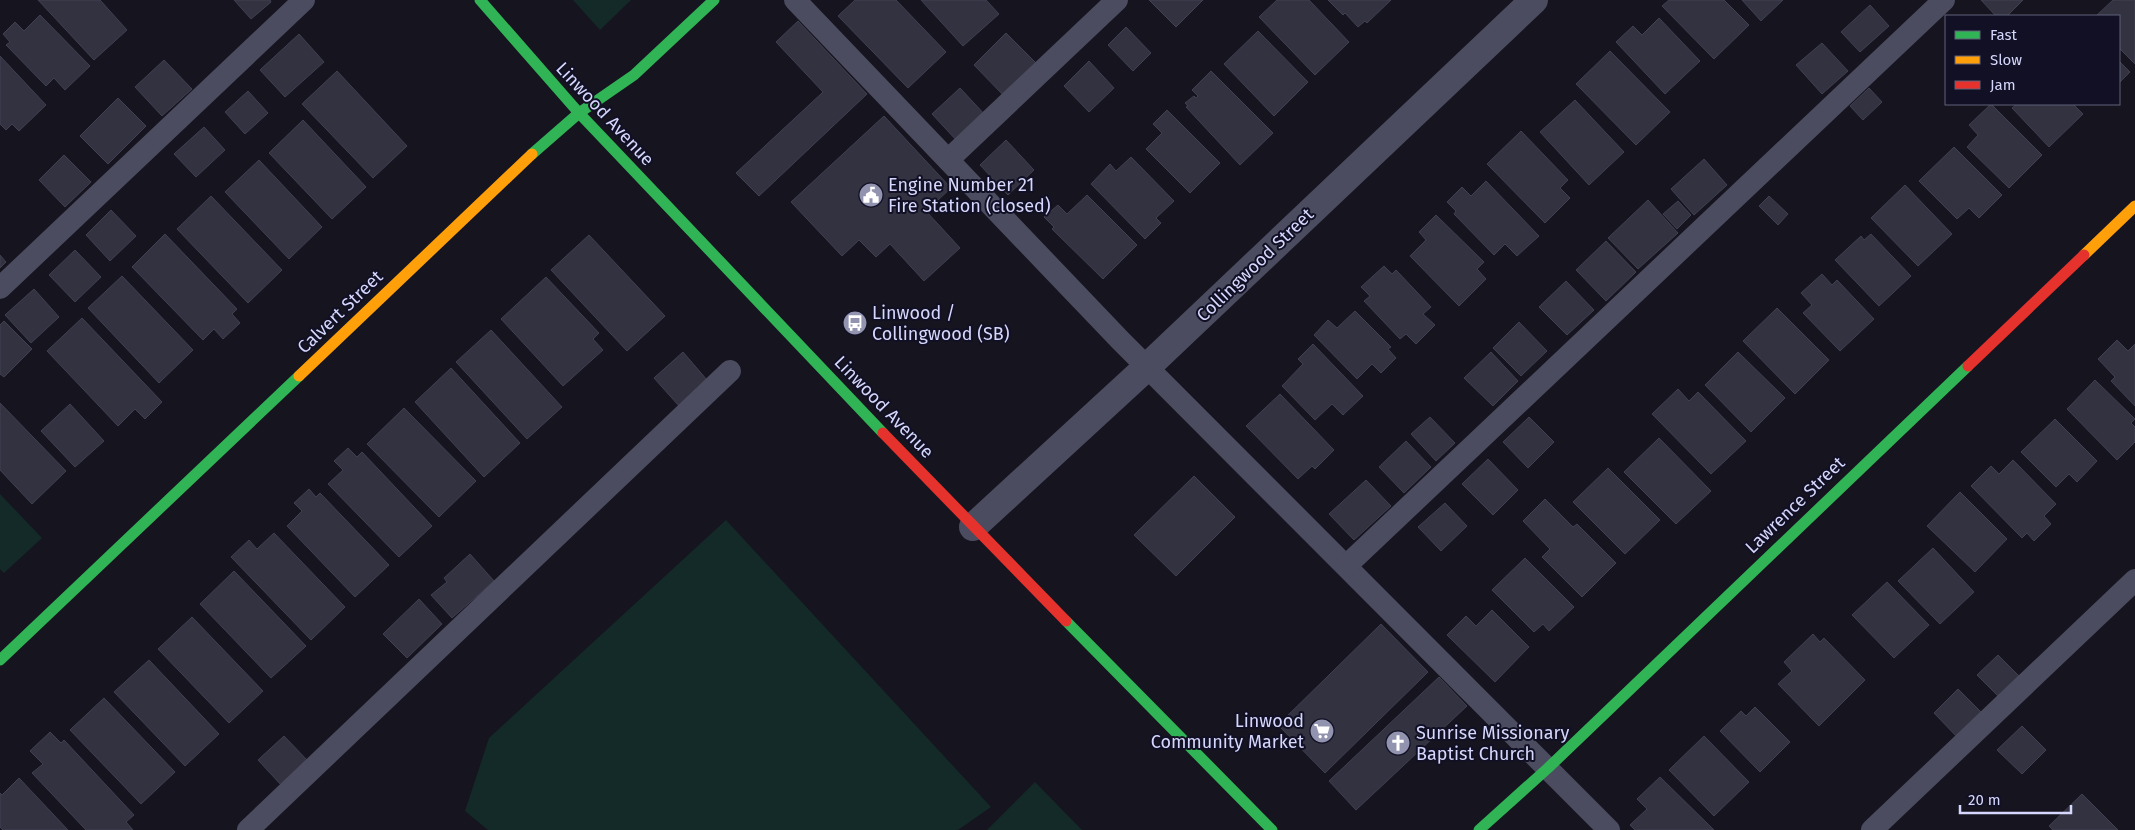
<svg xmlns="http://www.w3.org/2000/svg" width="2135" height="830" font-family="'Fira Sans',sans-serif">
  <rect width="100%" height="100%" fill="#15141f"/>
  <!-- green -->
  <g fill="#142a28">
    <path d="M573,0h58l-31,30z"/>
    <path d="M0,494l42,44 -38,35 -4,-4z"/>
    <path d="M726,520l265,287 -33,23h-470l-23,-19 24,-73z"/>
    <path d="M1035,782l47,48h-95z"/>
  </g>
  <!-- building -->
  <g fill="#333241" stroke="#414052">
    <path d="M38,0h62l27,30 -33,30z"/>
    <path d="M234,0h36l1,2 -20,17z"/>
    <path d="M855,0h41l50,52 -38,36 -70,-72z"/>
    <path d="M921,0h65l13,14 -36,32z"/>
    <path d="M1149,0h54l-27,27z"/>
    <path d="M1277,0h32l40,42 -34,33 -56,-58z"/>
    <path d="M1328,0h63l-24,23 -2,-2 -7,6 -13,-14 -2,2z"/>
    <path d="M1669,0h55l25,25 -35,34 -52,-53z"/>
    <path d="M1742,0h41l-22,21z"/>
    <path d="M1981,0h42l-16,16h-11z"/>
    <path d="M2113,0h22v64l-16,-16v-32h-23z"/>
    <path d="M1870,5l19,21 -29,26 -19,-20z"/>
    <path d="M40,15l50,51 -25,24 -11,-12 -8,8 -40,-41 4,-3 -7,-8 12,-12 9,9z"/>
    <path d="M1659,18l41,43 -35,33 -49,-52 17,-16 9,9z"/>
    <path d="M798,21l69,73 -108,102 -23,-23 87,-81 -47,-50z"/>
    <path d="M1126,27l25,26 -18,18 -25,-26z"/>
    <path d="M1258,31l50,51 -34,34 -50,-52z"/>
    <path d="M1006,33l32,32 -33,32 -31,-32z"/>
    <path d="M299,34l25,28 -39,35 -25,-27z"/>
    <path d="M1822,43l26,28 -26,23 -26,-29z"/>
    <path d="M1610,51l60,61 -34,33 -60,-61z"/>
    <path d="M0,56l46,49 -27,26 -7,-7 -6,6 -6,-6z"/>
    <path d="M164,60l28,29 -30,27 -27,-29z"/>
    <path d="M1089,61l25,27 -25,24 -25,-26z"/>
    <path d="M2119,61l11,11 -11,11z"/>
    <path d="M337,71l70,75 -34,32 -71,-74z"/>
    <path d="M1211,71l62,62 -33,32 -54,-58 2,-1 -3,-3 9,-7 2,2 2,-2 -6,-6z"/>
    <path d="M960,88l26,28 -28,26 -26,-28z"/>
    <path d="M1869,88l13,14 -19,18 -13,-14z"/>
    <path d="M248,91l20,22 -23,21 -20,-22z"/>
    <path d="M118,98l28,28 -38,38 -28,-28z"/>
    <path d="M1575,100l49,52 -35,33 -49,-53z"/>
    <path d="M1991,104l51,51 -33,33 -42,-41 11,-12 -9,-10z"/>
    <path d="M2017,104h56l10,10 -34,33 -37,-39z"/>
    <path d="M1167,110l53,53 -30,30 -44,-44 16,-16 -9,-9z"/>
    <path d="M884,116l67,72 -25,23 34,37 -36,33 -34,-37 -14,13 -17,-17 -17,16 -51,-54z"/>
    <path d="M303,120l63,67 -34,32 -63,-66z"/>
    <path d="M204,127l21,23 -29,27 -22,-23z"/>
    <path d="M1521,131l47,49 -8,8 10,10 -25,25 -58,-59z"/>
    <path d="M1006,140l28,30 -26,25 -28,-30z"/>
    <path d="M1954,147l48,48 -23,23 -10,-10 -12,11 -38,-38z"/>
    <path d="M64,155l27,27 -26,25 -26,-27z"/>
    <path d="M1131,157l43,44 -18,17 5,5 -16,16 -54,-55 19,-20 6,7z"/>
    <path d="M1704,159l23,26 -33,30 -23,-26z"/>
    <path d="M259,160l63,67 -33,32 -64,-67z"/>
    <path d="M1486,181l53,55 -22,20 -12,-12 -11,11 -40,-41 2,-3 -9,-9 15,-15 9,9z"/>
    <path d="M1905,185l47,49 -34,32 -47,-48z"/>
    <path d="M1087,195l50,50 -34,34 -51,-50 2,-2 -10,-10 14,-12 9,9z"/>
    <path d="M211,196l71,74 -34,33 -71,-74z"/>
    <path d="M1769,196l19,18 -10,11 -19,-19z"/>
    <path d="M1648,200l30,33 -40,36 -30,-31z"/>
    <path d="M1678,201l13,14 -14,14 -14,-15z"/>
    <path d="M111,210l25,26 -26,25 -24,-26z"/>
    <path d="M1436,215l48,47 -7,7 9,10 -27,27 -49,-50 16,-16 -7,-8z"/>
    <path d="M165,234l72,75 -5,5 8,9 -17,16 -9,-10 -11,11 -71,-73z"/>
    <path d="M1871,234l40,42 -32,30 -44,-46 26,-24 3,4z"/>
    <path d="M589,235l76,81 -38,35 -76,-81z"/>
    <path d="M1606,241l30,31 -30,29 -30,-31z"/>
    <path d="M75,250l26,27 -26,25 -26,-27z"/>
    <path d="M0,255l6,7 -6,6z"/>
    <path d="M1384,266l8,8 4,-4 35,37 -8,7 12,11 -19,19 -10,-10 -6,5 -36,-38 6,-5 -9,-9z"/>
    <path d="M1822,274l10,11 5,-5 37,39 -34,32 -37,-38 9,-8 -11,-12z"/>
    <path d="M122,276l71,74 -34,33 -71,-75z"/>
    <path d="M546,277l53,56 -6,6 10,11 -40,36 -62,-67z"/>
    <path d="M1566,281l28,29 -27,25 -28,-28z"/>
    <path d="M34,289l25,28 -28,26 -26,-28z"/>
    <path d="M1777,308l52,52 -34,34 -52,-53z"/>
    <path d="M1355,311l36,36 -3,2 8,9 -15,15 -9,-9 -15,15 -43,-44 14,-15 9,8z"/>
    <path d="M82,318l80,84 -17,17 -10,-10 -17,17 -71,-75z"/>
    <path d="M4,321l28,28 -28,28 -4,-3v-49z"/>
    <path d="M1519,322l28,29 -26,25 -28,-28z"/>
    <path d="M491,330l71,77 -35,32 -71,-77z"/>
    <path d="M2117,340l11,11 7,-7v62l-24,-25 4,-4 -17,-18z"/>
    <path d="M1313,344l50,52 -20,19 -11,-11 -17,16 -33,-34 21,-22 -5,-5z"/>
    <path d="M683,352l24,28 -28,26 -25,-28z"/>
    <path d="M1491,352l27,29 -25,25 -29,-28z"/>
    <path d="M1738,352l47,46 -34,34 -46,-47z"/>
    <path d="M451,368l69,75 -36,34 -69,-75z"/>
    <path d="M2095,380l40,39 -4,4 4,4v15l-18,18 -50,-51z"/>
    <path d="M1678,389l11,12 9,-9 48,49 -35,33 -59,-60z"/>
    <path d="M1280,394l54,56 -19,19 -3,-3 -14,13 -52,-53z"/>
    <path d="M0,403l66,68 -34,33 -32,-34z"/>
    <path d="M70,404l34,37 -29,26 -34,-36z"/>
    <path d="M404,408l72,73 -37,36 -72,-73z"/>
    <path d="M1430,417l25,26 -19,18 -25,-27z"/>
    <path d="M1529,417l25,25 -26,26 -25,-26z"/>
    <path d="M2055,419l42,42 -20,21 -8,-8 -13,13 -35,-35z"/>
    <path d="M1659,438l52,53 -35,33 -52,-52z"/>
    <path d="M1406,441l25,26 -27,26 -25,-26z"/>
    <path d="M348,448l9,9 5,-5 70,74 -33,31 -71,-73 15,-14 -9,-9z"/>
    <path d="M1488,459l30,31 -25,25 -31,-31z"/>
    <path d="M2013,460l43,44 -12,12 7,8 -17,17 -7,-8 -5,5 -51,-52 20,-20 8,8z"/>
    <path d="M1608,468l52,52 -35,34 -52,-52z"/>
    <path d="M1194,476l41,41 -59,59 -42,-41z"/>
    <path d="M1366,480l25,26 -37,34 -25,-26z"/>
    <path d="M309,489l7,8 4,-4 69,72 -34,32 -68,-71 15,-15 -8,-8z"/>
    <path d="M1960,492l47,47 -32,33 -48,-46z"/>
    <path d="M1545,499l28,28 4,-3 39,39 -34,34 -40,-40 8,-8 -27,-28z"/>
    <path d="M1445,503l22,23 -26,25 -23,-24z"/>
    <path d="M274,533l71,74 -34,33 -80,-83 18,-17 8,9z"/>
    <path d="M1933,548l41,44 -34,32 -42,-43z"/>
    <path d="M470,554l24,27 -42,37 -21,-23 16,-13 -3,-4z"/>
    <path d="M1525,558l49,49 -25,24 -6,-7 -9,8 -42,-42z"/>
    <path d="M234,571l72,75 -35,32 -71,-74z"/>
    <path d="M1887,582l42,43 -35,33 -42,-43z"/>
    <path d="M419,599l23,25 -35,34 -24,-24z"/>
    <path d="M1492,610l37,37 -34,35 -48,-47 19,-19 10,10z"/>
    <path d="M192,617l71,74 -34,32 -71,-74z"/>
    <path d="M1381,624l47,48 -103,101 -47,-48z"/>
    <path d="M1813,634l7,8 4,-4 41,42 -46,46 -41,-42 14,-13 -8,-9z"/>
    <path d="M1998,655l23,23 -21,20 -23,-23z"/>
    <path d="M149,660l70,74 -34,32 -71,-74z"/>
    <path d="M1439,677l28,29 -111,104 -27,-29z"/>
    <path d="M1958,689l26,26 -25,24 -25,-26z"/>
    <path d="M104,698l71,74 -34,32 -71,-74z"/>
    <path d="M1755,707l35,35 -30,30 -40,-41 21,-20 5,5z"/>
    <path d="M2022,726l24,24 -24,24 -25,-24z"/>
    <path d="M50,732l11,11 3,-3 70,75 -8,7 7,8h-47l-54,-57 11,-9 -13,-13z"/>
    <path d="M284,736l24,25 -26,25 -24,-26z"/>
    <path d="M1704,736l45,46 -35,34 -45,-46z"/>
    <path d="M1660,777l54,53h-79l-5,-5 17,-16 -10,-10z"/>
    <path d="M19,778l49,52h-65l-3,-3v-34l2,2z"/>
    <path d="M2082,794l36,36h-65l-4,-4z"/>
  </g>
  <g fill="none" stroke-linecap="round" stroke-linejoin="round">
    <!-- lane -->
    <g stroke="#4b4c5f" stroke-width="22">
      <path d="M795,0l326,341 488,489"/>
      <path d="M948,160l169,-160"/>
      <path d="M0,288l304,-288"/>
      <path d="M1346,566l598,-566"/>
      <path d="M248,830l482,-459"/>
      <path d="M1872,830l263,-250"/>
    </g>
    <!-- street -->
    <path stroke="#4b4c5f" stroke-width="28" d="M973,527l174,-160 387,-367"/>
    <!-- fast -->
    <g stroke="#30b455" stroke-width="11">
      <path d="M480,0l99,113 304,320"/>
      <path d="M532,154l47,-41 55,-38 80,-75"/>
      <path d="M1066,621l206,209"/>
      <path d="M0,660l299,-284"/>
      <path d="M1479,830l69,-62 420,-402"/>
    </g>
    <!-- slow -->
    <g stroke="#ff9f0a" stroke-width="11">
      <path d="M2084,255l51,-49"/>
      <path d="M299,376l233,-222"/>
    </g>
    <!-- jam -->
    <g stroke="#e5322d" stroke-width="11">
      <path d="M1968,366l116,-111"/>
      <path d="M883,433l183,188"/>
    </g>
  </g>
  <!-- icons -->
  <defs>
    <symbol id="civic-disc" viewBox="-11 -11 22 22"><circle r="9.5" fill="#9293af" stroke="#111024"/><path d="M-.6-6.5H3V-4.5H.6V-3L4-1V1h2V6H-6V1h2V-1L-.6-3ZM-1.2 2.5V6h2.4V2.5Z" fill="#fff"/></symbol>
    <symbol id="bus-disc" viewBox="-11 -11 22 22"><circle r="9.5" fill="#9293af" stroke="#111024"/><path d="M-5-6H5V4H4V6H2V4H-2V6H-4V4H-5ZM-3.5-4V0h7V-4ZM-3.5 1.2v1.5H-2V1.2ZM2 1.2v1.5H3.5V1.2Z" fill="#fff"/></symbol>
    <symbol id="supermarket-disc" viewBox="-11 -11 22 22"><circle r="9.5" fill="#9293af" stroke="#111024"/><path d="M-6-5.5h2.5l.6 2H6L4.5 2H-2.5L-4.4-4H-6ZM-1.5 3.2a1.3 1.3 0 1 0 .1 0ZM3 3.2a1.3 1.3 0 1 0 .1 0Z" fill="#fff"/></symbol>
    <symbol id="church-disc" viewBox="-11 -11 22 22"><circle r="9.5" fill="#9293af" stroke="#111024"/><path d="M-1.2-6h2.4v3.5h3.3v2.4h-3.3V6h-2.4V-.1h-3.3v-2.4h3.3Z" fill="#fff"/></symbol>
  </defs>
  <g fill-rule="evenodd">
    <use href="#civic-disc" x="857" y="181" width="28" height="28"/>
    <use href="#bus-disc" x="841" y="309" width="28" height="28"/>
    <use href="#supermarket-disc" x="1308" y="717" width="28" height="28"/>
    <use href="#church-disc" x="1384" y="729" width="28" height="28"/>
  </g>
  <g text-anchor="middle" stroke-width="4" stroke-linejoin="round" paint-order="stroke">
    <!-- street labels -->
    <g font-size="18" fill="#d6d7fc" stroke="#111024">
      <text transform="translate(605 114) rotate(47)" y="6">Linwood Avenue</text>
      <text transform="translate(1255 265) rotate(-44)" y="6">Collingwood Street</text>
      <text transform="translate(340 312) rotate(-44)" y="6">Calvert Street</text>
      <text transform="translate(884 407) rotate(46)" y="6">Linwood Avenue</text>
      <text transform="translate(1795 505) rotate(-44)" y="6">Lawrence Street</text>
    </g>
    <!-- poi labels -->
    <g font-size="18" fill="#d6d7fc" stroke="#111024" text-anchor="start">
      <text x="888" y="191">Engine Number 21<tspan x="888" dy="21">Fire Station (closed)</tspan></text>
      <text x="872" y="319">Linwood /<tspan x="872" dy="21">Collingwood (SB)</tspan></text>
      <text x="1304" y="727" text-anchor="end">Linwood<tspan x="1304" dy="21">Community Market</tspan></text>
      <text x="1416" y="739">Sunrise Missionary<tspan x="1416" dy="21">Baptist Church</tspan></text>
    </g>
  </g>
  <!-- legend -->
  <rect x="1945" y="15" width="175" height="90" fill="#111024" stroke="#60607a"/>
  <rect x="1955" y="31" width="25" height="8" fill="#30b455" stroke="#60607a"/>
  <text x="1990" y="40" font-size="15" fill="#d6d7fc">Fast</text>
  <rect x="1955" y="56" width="25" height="8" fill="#ff9f0a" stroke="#60607a"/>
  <text x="1990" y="65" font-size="15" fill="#d6d7fc">Slow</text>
  <rect x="1955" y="81" width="25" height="8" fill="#e5322d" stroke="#60607a"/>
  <text x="1990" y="90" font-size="15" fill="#d6d7fc">Jam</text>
  <!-- scale -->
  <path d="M1960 805v8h111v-8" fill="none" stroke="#d6d7fc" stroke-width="2.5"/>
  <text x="1968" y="805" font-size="15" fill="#d6d7fc" stroke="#111024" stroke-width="4" paint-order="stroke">20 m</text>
</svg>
